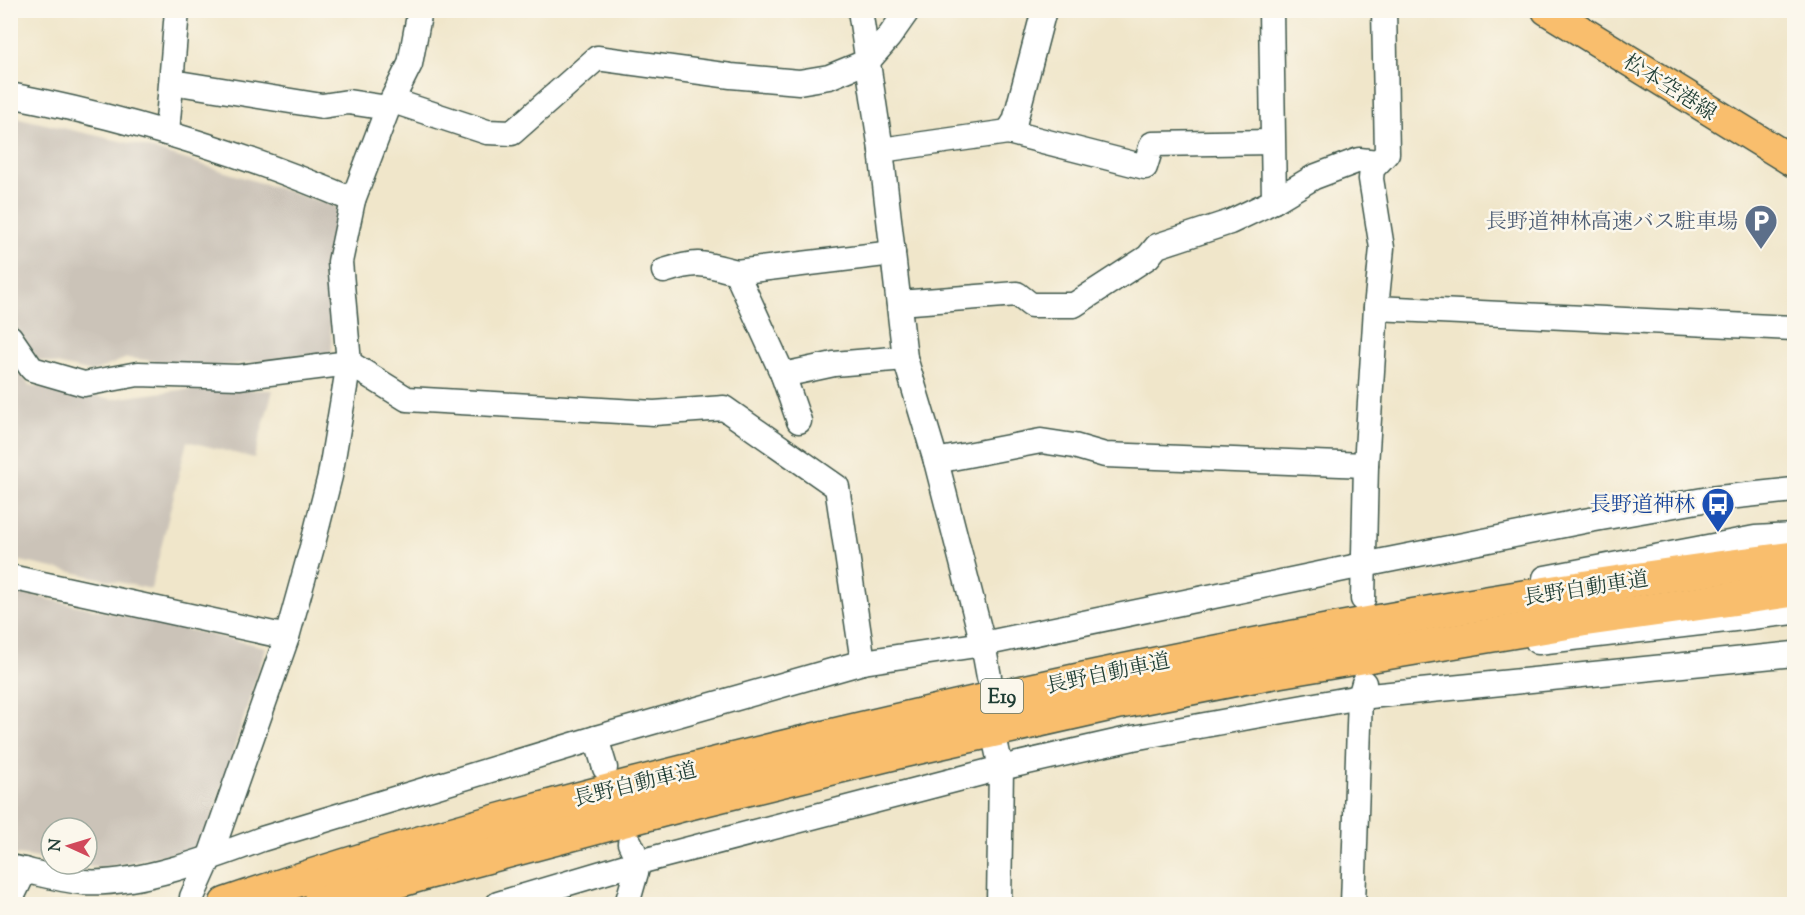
<svg xmlns="http://www.w3.org/2000/svg" width="1805" height="915" font-family="'Sorts Mill Goudy','Noto Serif JP',serif">
  <rect width="100%" height="100%" fill="#fbf7ec"/>
  <filter id="ink" filterUnits="userSpaceOnUse"><feTurbulence type="fractalNoise" baseFrequency=".0167" numOctaves="2"/><feDisplacementMap in="SourceGraphic" scale="12" xChannelSelector="R" yChannelSelector="G"/><feConvolveMatrix kernelMatrix="1 2 1 2 8 2 1 2 1" color-interpolation-filters="sRGB"/></filter>
  <filter id="wash" filterUnits="userSpaceOnUse"><feTurbulence type="fractalNoise" baseFrequency=".008" numOctaves="4" result="noise"/><feDisplacementMap in="SourceGraphic" scale="24" xChannelSelector="R" yChannelSelector="G"/><feGaussianBlur stdDeviation="1.35" result="paint"/><feColorMatrix in="noise" values="0 0 0 0 0 0 0 0 0 0 0 0 0 0 0 0 0 1.4 0 .05"/><feComposite in="paint" operator="in"/></filter>
  <g filter="url(#wash)">
    <rect width="100%" height="100%" fill="#f0e6ca"/>
    <!-- industrial -->
    <g fill="#cbc3b8">
      <path d="M10,116l132,30 196,61 -11,60 5,85 -118,15 -87,-9 -35,14 -54,-12 -27,-40z"/>
      <path d="M10,361l19,24 83,14 68,-9h93l-19,68 -67,-17 -36,148 -140,-30z"/>
      <path d="M11,591l255,56 -63,200 -102,21 -26,-4h12v-36h-36v32l-40,-6z"/>
    </g>
  </g>
  <g filter="url(#ink)">
    <g fill="none" stroke-linecap="round" stroke-linejoin="round">
      <defs>
        <g id="minor">
          <path d="M860,10l21,140 24,208 31,103 47,183 6,33"/>
          <path d="M1271,10l3,191"/>
          <path d="M172,82l150,24 26,-4 40,6"/>
          <path d="M10,95c118,23 233,58 343,105"/>
          <path d="M393,101l94,31 25,1 85,-75 134,18 68,6 30,-5 39,-16 21,-24 19,-27"/>
          <path d="M1008,132l7,-11 29,-111"/>
          <path d="M167,133l10,-123"/>
          <path d="M881,150l127,-18 137,35 7,-23 120,-2"/>
          <path d="M664,271c34,-11 39,-8 72,1l47,103 16,46"/>
          <path d="M736,272l157,-19"/>
          <path d="M899,303l118,-9 14,11h43l74,-48 9,-11 73,-24 44,-21 40,-24 45,-17 19,2"/>
          <path d="M1376,308l418,20"/>
          <path d="M10,337l22,32 52,15 54,-10 101,3 110,-14 58,36 247,14 70,-5 113,79 26,175"/>
          <path d="M783,375l51,-11 71,-6"/>
          <path d="M936,461l105,-20 33,5 31,9 261,10"/>
          <path d="M10,577l277,60"/>
          <path d="M1545,578l210,-40 39,-2"/>
          <path d="M1363,599l3,-134 10,-157 6,-60 -11,-69 1,-10 15,-16 -3,-143"/>
          <path d="M1538,642l256,-30"/>
          <path d="M596,738l9,30"/>
          <path d="M996,745l5,23 -2,136"/>
          <path d="M10,867c24,5 49,13 73,15 53,4 129,-24 179,-43l334,-101 267,-76 120,-18 380,-79 221,-44 125,-22 85,-9"/>
          <path d="M192,897l17,-38 78,-222 25,-90 18,-71 19,-113 -9,-101 13,-62 35,-92 22,-44 10,-54"/>
          <path d="M10,901l15,-31"/>
          <path d="M498,904l141,-42 362,-94 132,-30 227,-41 434,-43"/>
          <path d="M627,904l12,-42 -9,-19"/>
          <path d="M1353,904l7,-207 4,-14"/>
        </g>
        <path id="major" d="M1547,10l247,152"/>
        <g id="highway">
          <path d="M226,904c191,-65 387,-116 583,-163 325,-78 654,-141 985,-183"/>
          <path d="M319,904l110,-32 252,-67 221,-54 218,-49 158,-31 304,-51 212,-30"/>
        </g>
      </defs>
      <!-- minor casing -->
      <use href="#minor" stroke="#3e564a" stroke-width="27"/>
      <!-- major casing -->
      <use href="#major" stroke="#3e564a" stroke-width="33"/>
      <!-- highway casing -->
      <use href="#highway" stroke="#3e564a" stroke-width="36"/>
      <!-- minor -->
      <use href="#minor" stroke="#fff" stroke-width="24"/>
      <!-- major -->
      <use href="#major" stroke="#f9be6d" stroke-width="30"/>
      <!-- highway -->
      <use href="#highway" stroke="#f9be6d" stroke-width="33"/>
    </g>
  </g>
  <!-- icons -->
  <defs>
    <symbol id="parking-pin" viewBox="-11 -11 22 30"><path d="M0 17L-7.5 6A9.5 9.5 0 1 1 7.5 6Z" fill="#5c6f8a" stroke="#fbf7ec"/><path d="M-3.5-5.5H1a3.5 3.5 0 0 1 0 7H-1V5.5H-3.5ZM-1-3.4V-.6H.8a1.4 1.4 0 0 0 0-2.8Z" fill="#fff"/></symbol>
    <symbol id="bus-pin" viewBox="-11 -11 22 30"><path d="M0 17L-7.5 6A9.5 9.5 0 1 1 7.5 6Z" fill="#1a4fb4" stroke="#fbf7ec"/><path d="M-5-6H5V4H4V6H2V4H-2V6H-4V4H-5ZM-3.5-4V0h7V-4ZM-3.5 1.2v1.5H-2V1.2ZM2 1.2v1.5H3.5V1.2Z" fill="#fff"/></symbol>
  </defs>
  <g fill-rule="evenodd">
    <use href="#parking-pin" x="1742" y="202" width="38" height="52"/>
    <use href="#bus-pin" x="1699" y="485" width="38" height="52"/>
  </g>
  <g text-anchor="middle" stroke-width="5" stroke-linejoin="round" paint-order="stroke">
    <!-- shield labels -->
    <rect fill="#fbf7ec" stroke="#61756b" stroke-width="1.5" x="981" y="679" width="42" height="34" rx="4.5"/>
    <g font-size="20" font-weight="bold" fill="#1f3d34">
      <text x="1002" y="703">E19</text>
    </g>
    <!-- street labels -->
    <g font-size="21" fill="#1f3d34" stroke="#fbf7ec">
      <text transform="translate(1670 87) rotate(32)" y="7">松本空港線</text>
      <text transform="translate(1586 588) rotate(-9)" y="7">長野自動車道</text>
      <text transform="translate(1108 673) rotate(-12)" y="7">長野自動車道</text>
      <text transform="translate(635 784) rotate(-14)" y="7">長野自動車道</text>
    </g>
    <!-- service labels -->
    <g font-size="21" fill="#4e5e75" stroke="#fbf7ec" text-anchor="end">
      <text x="1738" y="228">長野道神林高速バス駐車場</text>
    </g>
    <!-- transit labels -->
    <g font-size="21" fill="#164399" stroke="#fbf7ec" text-anchor="end">
      <text x="1695" y="511">長野道神林</text>
    </g>
  </g>
  <!-- margin -->
  <rect width="1805" height="915" fill="none" stroke="#fbf7ec" stroke-width="36"/>
  <!-- north arrow -->
  <g transform="translate(69 846) rotate(274)"><circle r="28" fill="#fbf7ec" stroke="#a3ada2" stroke-width="1.5"/>
  <path d="M0-4.5L10 22L0 15L-10 22Z" fill="#d1495b"/>
  <text y="-9" font-size="16" font-weight="bold" text-anchor="middle" fill="#1f3d34">N</text>
  </g>
</svg>
